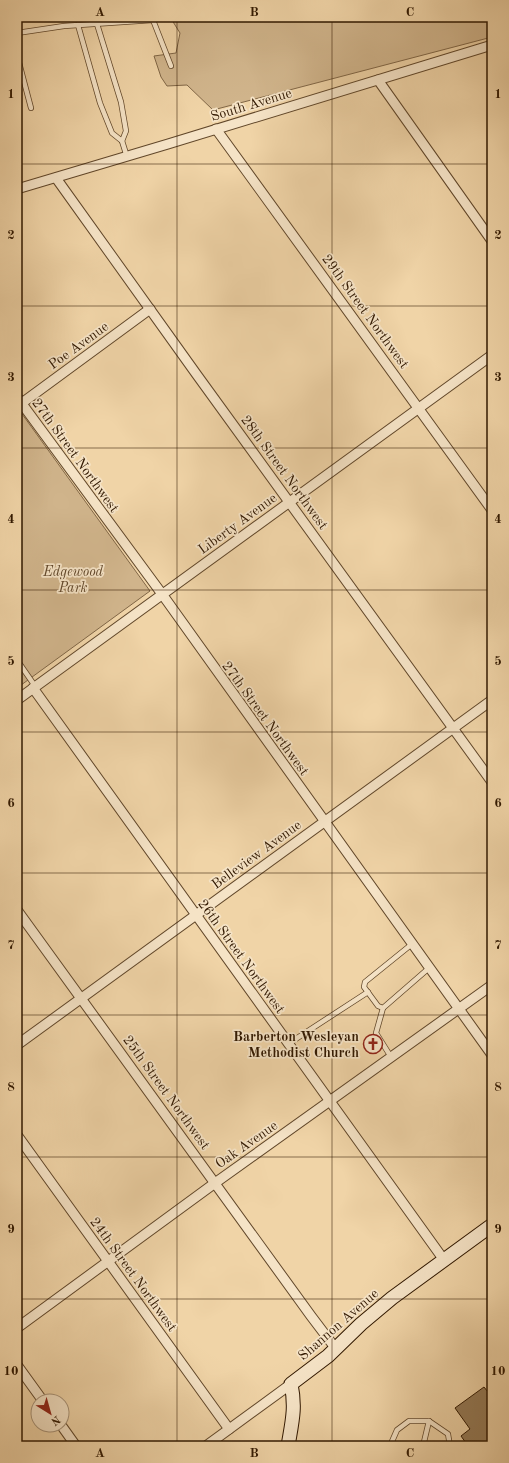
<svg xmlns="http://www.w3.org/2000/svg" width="509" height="1463" font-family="'Old Standard TT',serif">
  <rect width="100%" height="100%" fill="#f0d4a7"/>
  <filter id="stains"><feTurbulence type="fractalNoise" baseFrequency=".005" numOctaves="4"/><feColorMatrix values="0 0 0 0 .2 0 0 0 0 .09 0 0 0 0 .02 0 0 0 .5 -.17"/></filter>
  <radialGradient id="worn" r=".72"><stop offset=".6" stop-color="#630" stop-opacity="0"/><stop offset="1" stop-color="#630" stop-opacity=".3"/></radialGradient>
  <!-- green -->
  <g fill="#d0b48b" stroke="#806646">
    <path d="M170,17h322v20l-279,73 -26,-25 -20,1 -6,-9 -7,-21 22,-3 4,-20z"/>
    <path d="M17,407l133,184 -133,97z"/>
  </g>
  <!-- building -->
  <path fill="#947a57" stroke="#311800" d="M484,1387l8,10v49h-24l-7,-10 9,-7 -15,-21z"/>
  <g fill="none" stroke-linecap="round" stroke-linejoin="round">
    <defs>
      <g id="lane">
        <path d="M97,24l24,78 5,29 -4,10"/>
        <path d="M78,25l22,78 12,30 10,8 5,16"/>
        <path d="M17,33l47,-7 89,-6 18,46"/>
        <path d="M17,55l14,53"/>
        <path d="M17,660l18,26"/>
        <path d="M412,944l-47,38 -1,5 14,19 5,2 46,-40"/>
        <path d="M383,1008l-7,25 15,24"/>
        <path d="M288,1044l80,-52"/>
        <path d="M390,1446l7,-16 12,-9h20l19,13 2,12"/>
        <path d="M421,1446l3,-4 5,-21"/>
      </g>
      <g id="street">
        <path d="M378,80l114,161"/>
        <path d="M216,129l276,381"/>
        <path d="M56,178l141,197 295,407"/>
        <path d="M17,189l151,-45 324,-99"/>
        <path d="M17,397l145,197 330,461"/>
        <path d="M22,403l128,-94"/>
        <path d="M33,688l411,572"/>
        <path d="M17,700l475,-345"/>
        <path d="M17,910l294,406 25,33"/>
        <path d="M17,1045l475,-345"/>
        <path d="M17,1135l212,294"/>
        <path d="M17,1328l198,-145 277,-198"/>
        <path d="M17,1365l26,36"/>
        <path d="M61,1425l15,21"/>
        <path d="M206,1446l85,-62"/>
      </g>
      <path id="secondary" d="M288,1446c4,-24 8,-38 3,-62l37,-28 33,-32 31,-26 100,-73"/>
    </defs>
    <!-- lane casing -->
    <use href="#lane" stroke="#61472a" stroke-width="6"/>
    <!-- street casing -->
    <use href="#street" stroke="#61472a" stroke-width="11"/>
    <!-- secondary casing -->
    <use href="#secondary" stroke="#311800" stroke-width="15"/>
    <!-- path -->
    <path stroke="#311800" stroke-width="2" stroke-dasharray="3 2" stroke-linecap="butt" d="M488,1241l4,5"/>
    <!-- lane -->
    <use href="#lane" stroke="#f5e3c6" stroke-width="4.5"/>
    <!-- street -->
    <use href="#street" stroke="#f5e3c6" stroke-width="9"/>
    <!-- secondary -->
    <use href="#secondary" stroke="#f5e3c6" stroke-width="13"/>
  </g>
  <!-- grid -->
  <path fill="none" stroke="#311800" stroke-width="1" stroke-opacity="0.55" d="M177,17v1429M332,17v1429M17,164h475M17,306h475M17,448h475M17,590h475M17,732h475M17,873h475M17,1015h475M17,1157h475M17,1299h475"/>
  <!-- icons -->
  <defs>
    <symbol id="church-ring" viewBox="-11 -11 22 22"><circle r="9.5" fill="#f5e3c6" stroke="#8f2418" stroke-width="1.5"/><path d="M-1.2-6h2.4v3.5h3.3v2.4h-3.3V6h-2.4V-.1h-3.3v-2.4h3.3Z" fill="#8f2418"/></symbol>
  </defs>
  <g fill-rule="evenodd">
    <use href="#church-ring" x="362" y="1033" width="22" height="22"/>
  </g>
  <g text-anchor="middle" stroke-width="3.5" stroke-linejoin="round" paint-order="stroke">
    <!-- street labels -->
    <g font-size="14" fill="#311800" stroke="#f5e3c6">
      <text transform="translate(251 104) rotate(-17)" y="5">South Avenue</text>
      <text transform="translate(366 311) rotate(54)" y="5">29th Street Northwest</text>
      <text transform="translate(78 345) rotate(-36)" y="5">Poe Avenue</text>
      <text transform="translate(76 455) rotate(54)" y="5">27th Street Northwest</text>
      <text transform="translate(285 472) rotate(54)" y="5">28th Street Northwest</text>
      <text transform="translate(237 523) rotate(-36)" y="5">Liberty Avenue</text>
      <text transform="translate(266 718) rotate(54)" y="5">27th Street Northwest</text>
      <text transform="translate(256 854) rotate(-36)" y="5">Belleview Avenue</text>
      <text transform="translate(242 956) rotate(54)" y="5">26th Street Northwest</text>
      <text transform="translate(167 1092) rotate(54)" y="5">25th Street Northwest</text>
      <text transform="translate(246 1144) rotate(-35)" y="5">Oak Avenue</text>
      <text transform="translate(134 1274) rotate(54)" y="5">24th Street Northwest</text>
      <text transform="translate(338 1324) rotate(-41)" y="5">Shannon Avenue</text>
    </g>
    <!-- park labels -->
    <g font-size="14" font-style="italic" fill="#61472a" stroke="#f5e3c6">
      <text x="73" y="576">Edgewood<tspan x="73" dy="16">Park</tspan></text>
    </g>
    <!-- poi labels -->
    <g font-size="14" font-weight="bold" fill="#311800" stroke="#f5e3c6" text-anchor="end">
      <text x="359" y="1041">Barberton Wesleyan<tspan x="359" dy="16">Methodist Church</tspan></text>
    </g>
  </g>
  <!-- margin -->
  <rect width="509" height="1463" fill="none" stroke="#f0d4a7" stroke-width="44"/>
  <!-- north arrow -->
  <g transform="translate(50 1413) rotate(143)"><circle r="19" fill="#f5e3c6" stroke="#a79277"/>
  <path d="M0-3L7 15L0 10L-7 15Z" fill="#8f2418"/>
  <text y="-6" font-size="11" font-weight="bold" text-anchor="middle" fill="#311800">N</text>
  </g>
  <rect x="22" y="22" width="465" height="1419" fill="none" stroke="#311800" stroke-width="1.5"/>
  <g font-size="13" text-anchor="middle" font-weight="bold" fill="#311800">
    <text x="100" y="16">A</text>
    <text x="254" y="16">B</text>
    <text x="410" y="16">C</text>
    <text x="11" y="98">1</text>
    <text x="498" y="98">1</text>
    <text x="11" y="239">2</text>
    <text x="498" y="239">2</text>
    <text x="11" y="381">3</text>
    <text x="498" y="381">3</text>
    <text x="11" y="523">4</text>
    <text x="498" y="523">4</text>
    <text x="11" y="665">5</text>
    <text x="498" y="665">5</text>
    <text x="11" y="807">6</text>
    <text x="498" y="807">6</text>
    <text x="11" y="949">7</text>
    <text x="498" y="949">7</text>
    <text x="11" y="1091">8</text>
    <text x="498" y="1091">8</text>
    <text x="11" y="1233">9</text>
    <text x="498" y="1233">9</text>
    <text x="11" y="1375">10</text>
    <text x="498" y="1375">10</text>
    <text x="100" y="1457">A</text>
    <text x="254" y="1457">B</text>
    <text x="410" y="1457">C</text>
  </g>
  <rect width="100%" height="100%" filter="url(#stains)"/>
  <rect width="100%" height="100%" fill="url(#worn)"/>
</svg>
